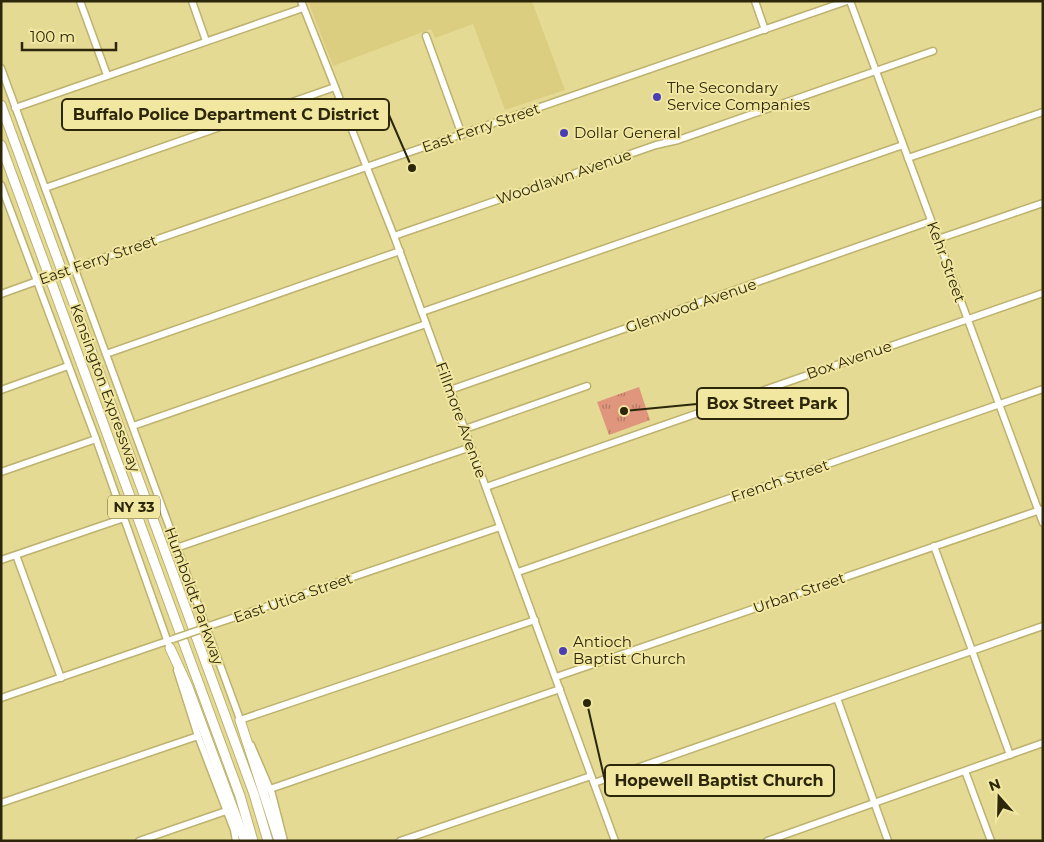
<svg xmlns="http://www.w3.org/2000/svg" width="1044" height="842" font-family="Montserrat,sans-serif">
  <defs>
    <pattern id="park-tufts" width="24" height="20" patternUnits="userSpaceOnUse" patternTransform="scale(1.25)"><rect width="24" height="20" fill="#df967c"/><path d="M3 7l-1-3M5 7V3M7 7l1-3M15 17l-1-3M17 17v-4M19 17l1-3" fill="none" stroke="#b57a64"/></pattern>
  </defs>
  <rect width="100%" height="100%" fill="#e5da94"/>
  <!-- built -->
  <path fill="#dbce80" d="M308,1h224l33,89 -60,20 -32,-86 -38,14 -4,-9 -98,37z"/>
  <!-- park -->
  <path fill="url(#park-tufts)" d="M639,387l11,33 -41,15 -12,-33z"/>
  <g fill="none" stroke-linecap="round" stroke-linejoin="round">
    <defs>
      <g id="minor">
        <path d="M80,1l27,74"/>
        <path d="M192,1l14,40"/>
        <path d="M301,1l93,235 221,605"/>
        <path d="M755,1l10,29"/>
        <path d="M850,1l193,522"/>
        <path d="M426,36l36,99"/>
        <path d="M1,68l240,654"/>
        <path d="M15,108l288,-100"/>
        <path d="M908,158l135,-46"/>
        <path d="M1,185l95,254 75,212"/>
        <path d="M45,188l290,-101"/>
        <path d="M394,236l262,-91 22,-5 255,-89"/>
        <path d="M938,239l105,-36"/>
        <path d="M71,269l776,-268"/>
        <path d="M1,294l39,-14"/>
        <path d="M422,312l481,-167"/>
        <path d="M106,354l294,-103"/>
        <path d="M1,390l67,-24"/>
        <path d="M450,390l481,-169"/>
        <path d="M133,426l293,-102"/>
        <path d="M465,429l122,-43"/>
        <path d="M1,472l95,-33"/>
        <path d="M486,487l557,-194"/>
        <path d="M934,546l76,209"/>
        <path d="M176,548l295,-101"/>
        <path d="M16,555l45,123"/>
        <path d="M1,560l123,-42"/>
        <path d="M518,572l525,-183"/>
        <path d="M203,628l297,-101"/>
        <path d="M177,670l21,66 36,94 2,11"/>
        <path d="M556,677l487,-168"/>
        <path d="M1,698l169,-58"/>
        <path d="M837,698l51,143"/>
        <path d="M240,720l295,-100"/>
        <path d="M251,745l21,49 12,47"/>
        <path d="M965,771l26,70"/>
        <path d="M594,783l449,-157"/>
        <path d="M270,789l290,-100"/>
        <path d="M1,803l197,-67"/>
        <path d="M139,841l87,-30"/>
        <path d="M400,841l191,-65"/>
        <path d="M767,841l276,-98"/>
      </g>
      <g id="highway">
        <path d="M1,105l253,689 14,47"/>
        <path d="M1,145l239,651 13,45"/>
        <path d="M170,648l18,39 57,154"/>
        <path d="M240,720l39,121"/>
      </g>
    </defs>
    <!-- minor casing -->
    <use href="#minor" stroke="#bdb26e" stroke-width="9"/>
    <!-- highway casing -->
    <use href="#highway" stroke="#bdb26e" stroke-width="11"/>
    <!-- minor -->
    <use href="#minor" stroke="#fff" stroke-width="6"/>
    <!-- highway -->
    <use href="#highway" stroke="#fff" stroke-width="9"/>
    <defs>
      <g id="minor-bridge">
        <path d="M41,280l29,-10"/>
        <path d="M173,639l29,-10"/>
      </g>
    </defs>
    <!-- minor-bridge casing -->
    <use href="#minor-bridge" stroke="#bdb26e" stroke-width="9" stroke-linecap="butt"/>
    <!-- minor-bridge -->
    <use href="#minor-bridge" stroke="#fff" stroke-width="6"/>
  </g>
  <!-- markers -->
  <g fill="#493fb5" stroke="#f2e7a1" stroke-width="2">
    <circle cx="657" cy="97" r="5"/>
    <circle cx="564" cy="133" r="5"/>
    <circle cx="563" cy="651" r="5"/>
  </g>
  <g text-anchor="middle" stroke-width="4" stroke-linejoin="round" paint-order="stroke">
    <!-- shield labels -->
    <rect fill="#f2e7a1" stroke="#676137" stroke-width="1" x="108" y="495.5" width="52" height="23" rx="4"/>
    <g font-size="14" font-weight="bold" fill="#2c270a">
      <text x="134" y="512">NY 33</text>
    </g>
    <!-- poi labels -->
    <g font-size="15" fill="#2c270a" stroke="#f2e7a1" text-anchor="start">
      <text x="667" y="93">The Secondary<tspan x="667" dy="17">Service Companies</tspan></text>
      <text x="574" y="138">Dollar General</text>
      <text x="573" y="647">Antioch<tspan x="573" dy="17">Baptist Church</tspan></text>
    </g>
    <!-- street labels -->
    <g font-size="15" fill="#2c270a" stroke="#f2e7a1">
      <text transform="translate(481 128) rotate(-19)" y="5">East Ferry Street</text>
      <text transform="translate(564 177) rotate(-19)" y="5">Woodlawn Avenue</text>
      <text transform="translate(98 260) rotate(-19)" y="5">East Ferry Street</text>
      <text transform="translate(946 262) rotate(70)" y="5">Kehr Street</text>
      <text transform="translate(691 306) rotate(-19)" y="5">Glenwood Avenue</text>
      <text transform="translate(849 360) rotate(-19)" y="5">Box Avenue</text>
      <text transform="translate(105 388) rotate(70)" y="5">Kensington Expressway</text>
      <text transform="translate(461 420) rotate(70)" y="5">Fillmore Avenue</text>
      <text transform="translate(780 481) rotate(-19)" y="5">French Street</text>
      <text transform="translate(799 593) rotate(-19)" y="5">Urban Street</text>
      <text transform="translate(194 596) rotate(70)" y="5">Humboldt Parkway</text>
      <text transform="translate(293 598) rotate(-19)" y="5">East Utica Street</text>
    </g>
  </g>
  <!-- callouts -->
  <path fill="none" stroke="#2c270a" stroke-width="2" d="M412 168L389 115M624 411L697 404M587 703L605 781"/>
  <g fill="#2c270a" stroke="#f2e7a1" stroke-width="2">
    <circle cx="412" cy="168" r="5"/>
    <circle cx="624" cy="411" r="5"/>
    <circle cx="587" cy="703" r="5"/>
  </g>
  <g fill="#f2e7a1" stroke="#2c270a" stroke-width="2">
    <rect x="62" y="99" width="327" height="31" rx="5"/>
    <rect x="697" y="388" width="151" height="31" rx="5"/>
    <rect x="605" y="765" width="229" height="31" rx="5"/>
  </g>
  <g font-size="16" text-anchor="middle" font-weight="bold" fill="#2c270a">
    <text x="226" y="120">Buffalo Police Department C District</text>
    <text x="772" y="409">Box Street Park</text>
    <text x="719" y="786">Hopewell Baptist Church</text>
  </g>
  <!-- border -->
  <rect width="1044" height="842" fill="none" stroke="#2c270a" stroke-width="5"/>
  <!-- north arrow -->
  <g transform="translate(999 797) rotate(340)" stroke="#f2e7a1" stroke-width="4" paint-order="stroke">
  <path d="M0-4L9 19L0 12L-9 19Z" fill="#2c270a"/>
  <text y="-8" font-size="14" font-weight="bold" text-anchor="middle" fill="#2c270a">N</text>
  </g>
  <!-- scale -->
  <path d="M22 42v8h94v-8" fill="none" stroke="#2c270a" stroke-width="2.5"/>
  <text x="30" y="42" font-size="15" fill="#2c270a" stroke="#f2e7a1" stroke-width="4" paint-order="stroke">100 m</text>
</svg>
